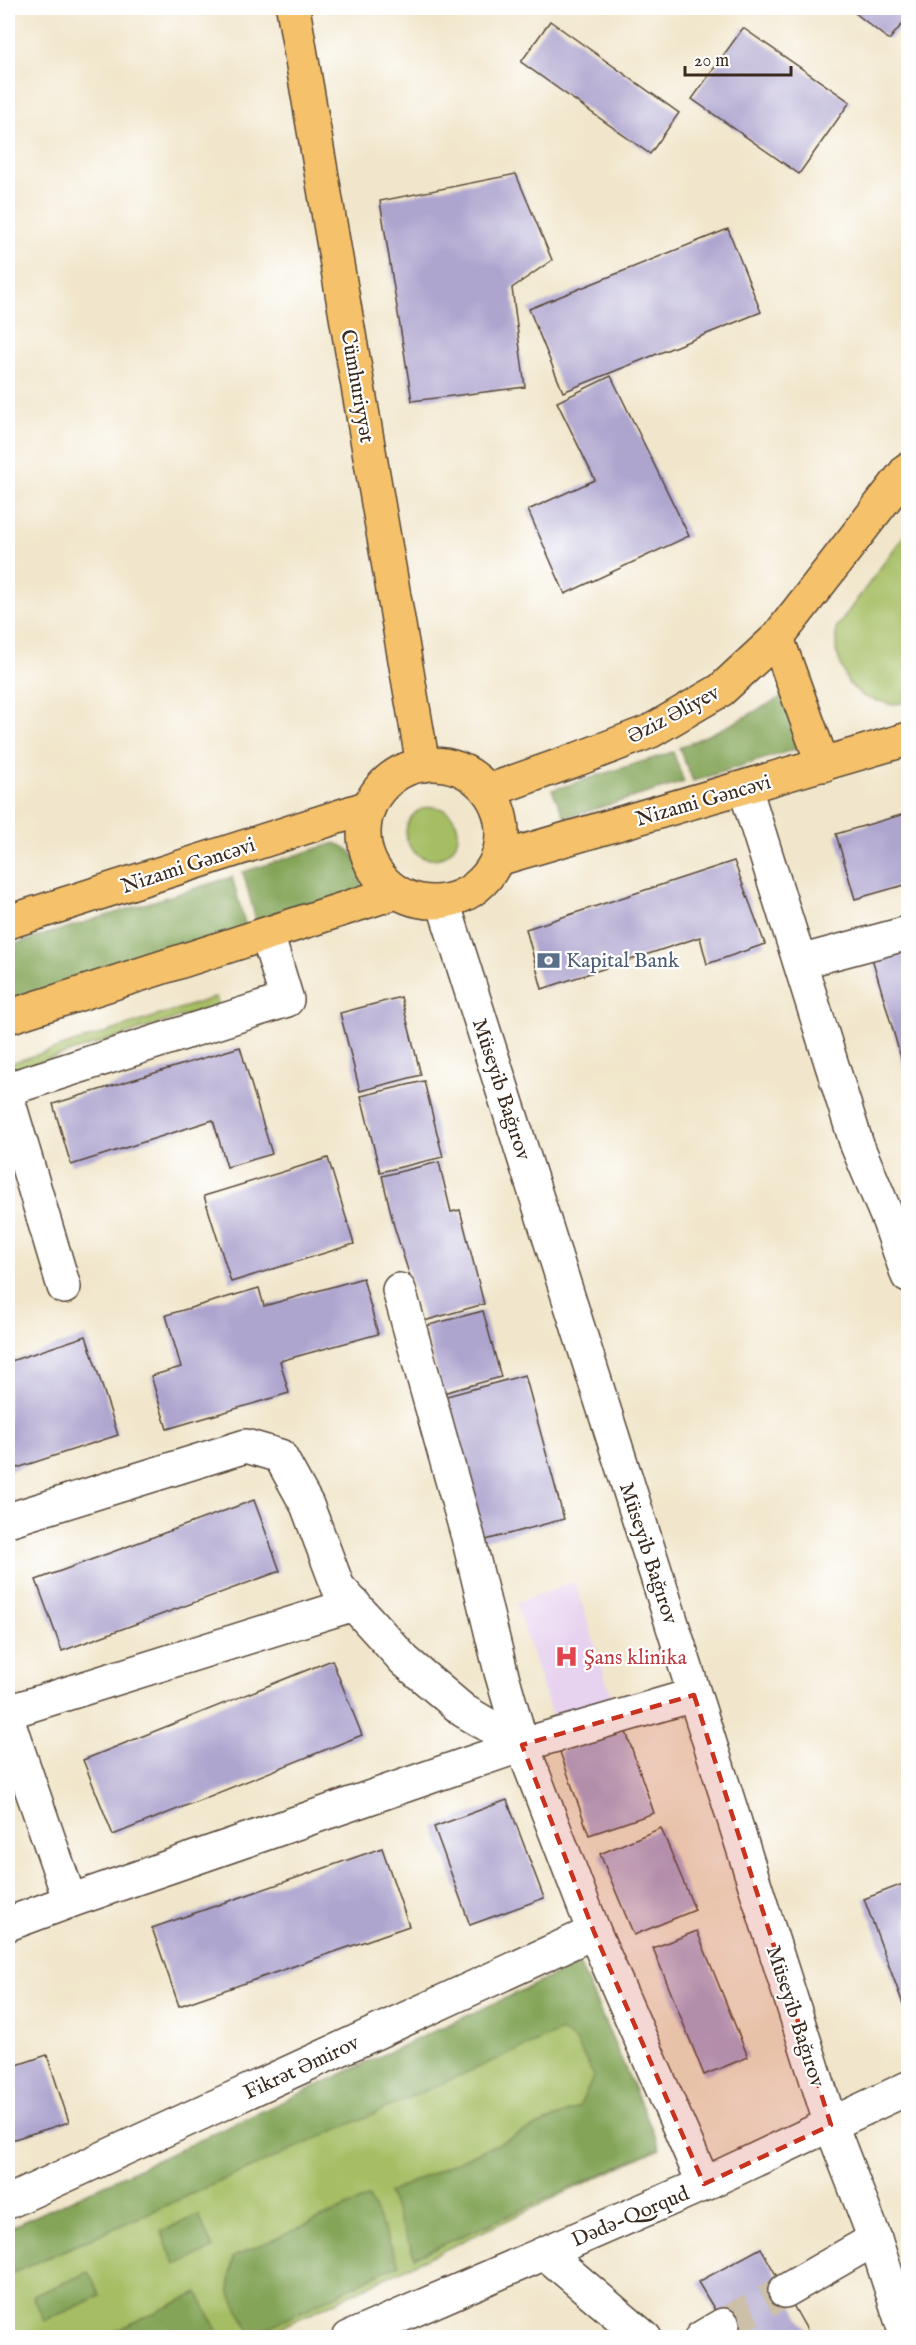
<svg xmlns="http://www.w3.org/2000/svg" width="916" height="2345" font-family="'IM FELL English',serif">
  <rect width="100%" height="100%" fill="#fff"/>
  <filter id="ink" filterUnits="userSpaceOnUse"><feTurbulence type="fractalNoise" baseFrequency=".0167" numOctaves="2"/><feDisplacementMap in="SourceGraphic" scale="12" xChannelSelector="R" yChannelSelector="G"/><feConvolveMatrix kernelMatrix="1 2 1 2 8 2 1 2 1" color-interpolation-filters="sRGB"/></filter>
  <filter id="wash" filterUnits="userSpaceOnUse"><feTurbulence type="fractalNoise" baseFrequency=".008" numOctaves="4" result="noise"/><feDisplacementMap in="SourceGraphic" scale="24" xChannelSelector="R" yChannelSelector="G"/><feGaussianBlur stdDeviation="1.35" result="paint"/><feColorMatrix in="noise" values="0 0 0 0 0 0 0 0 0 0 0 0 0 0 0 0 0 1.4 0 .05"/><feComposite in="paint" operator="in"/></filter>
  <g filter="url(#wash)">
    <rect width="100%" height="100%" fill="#f1e6cb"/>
    <!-- built -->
    <path fill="#e7d2ef" d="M575,1582l41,129 -59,22 -41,-130z"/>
    <!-- green -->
    <g fill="#a5be63" stroke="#707440" stroke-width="1.5">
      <path d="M908,530v171l-15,4 -29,-8 -16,-14 -12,-32v-23z"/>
      <circle cx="432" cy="833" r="26"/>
      <path d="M216,997l3,8 -211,67v-8z"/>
      <path d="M579,1964l81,184 -400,189h-252v-108z"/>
    </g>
    <!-- forest -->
    <g fill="#84a559" stroke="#60683c" stroke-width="1.5">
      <path d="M783,696l19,51 -109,34 -14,-33 53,-24z"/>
      <path d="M673,752l11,30 -119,36 -13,-28z"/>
      <path d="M335,843c23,7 27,26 26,47l-104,34 -14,-52z"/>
      <path d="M232,877l14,50 -238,75v-56z"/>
      <path d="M579,1964l81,184 -245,109 -27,-64 191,-86 15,-31 -18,-34 -15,-11 -553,244v-46z"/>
      <path d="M369,2197l30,67 -148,72 -22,-46 4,-33z"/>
      <path d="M199,2215l14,34 -38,16 -14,-34z"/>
      <path d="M89,2272l11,24 -56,25 -11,-25z"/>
      <path d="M198,2293l22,44h-118z"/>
    </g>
    <g id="blocks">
      <!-- building -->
      <g fill="#aea5cf">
        <path d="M849,8h59v9l-19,23z"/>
        <path d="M550,21l129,92 -29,41 -129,-92z"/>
        <path d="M743,28l107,74 -51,72 -107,-75z"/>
        <path d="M516,174l36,86 -40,28 13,99 -113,14 -32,-200z"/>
        <path d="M728,229l33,83 -198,80 -34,-83z"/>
        <path d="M611,376l78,160 -124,58 -37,-84 67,-30 -38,-78z"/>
        <path d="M908,813v71l-53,15 -19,-65z"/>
        <path d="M734,861l31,83 -58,20 -7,-27 -158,52 -16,-60z"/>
        <path d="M908,940v142l-38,-131z"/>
        <path d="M401,997l20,78 -61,16 -20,-78z"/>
        <path d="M240,1047l32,107 -45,13 -14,-47 -142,45 -18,-61z"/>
        <path d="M424,1081l19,76 -63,15 -19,-76z"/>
        <path d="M328,1158l26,86 -123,38 -27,-86z"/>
        <path d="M439,1162l12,50 9,-2 24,94 -60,17 -30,-95 -12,-50z"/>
        <path d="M363,1278l15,56 -98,27 9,32 -122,36 -16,-53 30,-9 -15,-52 93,-27 5,18z"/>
        <path d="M483,1311l18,66 -58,16 -18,-67z"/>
        <path d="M86,1336l32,99 -110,36v-109z"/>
        <path d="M525,1375l39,144 -82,22 -39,-144z"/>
        <path d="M254,1500l26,71 -218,80 -26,-71z"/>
        <path d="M332,1660l30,75 -249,100 -30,-75z"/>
        <path d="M625,1729l29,84 -65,22 -29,-83z"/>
        <path d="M507,1800l37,98 -74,27 -36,-98z"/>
        <path d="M661,1828l34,82 -61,25 -34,-81z"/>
        <path d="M382,1848l27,78 -230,80 -27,-78z"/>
        <path d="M908,1882v125l-3,2 -41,-110z"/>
        <path d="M697,1931l51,126 -44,18 -51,-127z"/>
        <path d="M47,2055l22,67 -61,19v-73z"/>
        <path d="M761,2248l24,43 26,46h-80l-33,-55z"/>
      </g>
    </g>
  </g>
  <g filter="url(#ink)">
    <use href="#blocks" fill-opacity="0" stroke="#564638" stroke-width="1.5"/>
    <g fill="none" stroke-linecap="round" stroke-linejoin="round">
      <!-- minor-tunnel -->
      <path stroke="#cdc0a8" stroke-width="33" stroke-dasharray="33 16" stroke-linecap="butt" d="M723,2325l62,-34"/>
      <defs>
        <g id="minor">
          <path d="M745,788l112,357 32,76 19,55"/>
          <path d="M443,902l388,1223 44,114 32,99"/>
          <path d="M800,962l108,-29"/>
          <path d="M8,1089l279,-89 -20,-66"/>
          <path d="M8,1100l56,187"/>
          <path d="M399,1290l69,247 33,135 21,73 72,187 110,252"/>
          <path d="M8,1520l238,-74 34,10 27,49 31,82 67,74 59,50 58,34"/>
          <path d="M8,1712l346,-108"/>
          <path d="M8,1721l62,180"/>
          <path d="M8,1924l62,-23 452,-156 172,-50"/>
          <path d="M8,2202l586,-270"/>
          <path d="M545,2253l100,85"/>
          <path d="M785,2291l90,-52"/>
          <path d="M349,2338l355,-154 204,-96"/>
          <path d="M701,2338l22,-13"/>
        </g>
        <g id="major">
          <path d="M293,8l130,757"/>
          <path d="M777,638l46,127"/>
          <circle cx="433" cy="833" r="69"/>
          <path d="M488,791l90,-32 73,-28 70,-41 56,-52 131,-169"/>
          <path d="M498,859l410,-120"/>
          <path d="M8,922l361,-115"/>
          <path d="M8,1017l388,-125"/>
        </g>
      </defs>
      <!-- minor casing -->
      <use href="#minor" stroke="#564638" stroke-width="36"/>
      <!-- major casing -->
      <use href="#major" stroke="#564638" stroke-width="36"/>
      <!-- minor -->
      <use href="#minor" stroke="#fff" stroke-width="33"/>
      <!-- major -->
      <use href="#major" stroke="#f5c16b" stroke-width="33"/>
    </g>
  </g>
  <!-- marked area -->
  <path fill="#c8321e" fill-opacity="0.2" stroke="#c8321e" stroke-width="4.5" stroke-dasharray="12 8" stroke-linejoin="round" d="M694,1695l137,430 -127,59 -110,-252 -72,-187z"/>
  <!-- icons -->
  <defs>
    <symbol id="bank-bare" viewBox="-9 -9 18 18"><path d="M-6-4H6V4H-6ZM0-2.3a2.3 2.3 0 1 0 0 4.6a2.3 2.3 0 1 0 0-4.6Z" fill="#5c6f8a" stroke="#fff" stroke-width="2.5" paint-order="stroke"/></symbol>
    <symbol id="hospital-bare" viewBox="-9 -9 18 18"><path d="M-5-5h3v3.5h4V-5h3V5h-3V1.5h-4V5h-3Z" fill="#e0444e" stroke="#fff" stroke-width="2.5" paint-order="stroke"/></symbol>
  </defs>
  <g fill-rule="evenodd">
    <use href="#bank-bare" x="532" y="944" width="33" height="33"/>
    <use href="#hospital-bare" x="550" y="1640" width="33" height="33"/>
  </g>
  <g text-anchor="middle" stroke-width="4.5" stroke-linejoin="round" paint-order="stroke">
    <!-- street labels -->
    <g font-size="21" fill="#3b2a1e" stroke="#fff">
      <text transform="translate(358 386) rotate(80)" y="7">Cümhuriyyət</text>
      <text transform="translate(673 714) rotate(-28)" y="7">Əziz Əliyev</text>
      <text transform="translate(703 800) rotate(-16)" y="7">Nizami Gəncəvi</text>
      <text transform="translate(188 865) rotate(-18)" y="7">Nizami Gəncəvi</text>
      <text transform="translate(502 1089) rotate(72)" y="7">Müseyib Bağırov</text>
      <text transform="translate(649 1553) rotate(72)" y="7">Müseyib Bağırov</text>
      <text transform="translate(796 2016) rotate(72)" y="7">Müseyib Bağırov</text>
      <text transform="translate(301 2067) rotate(-25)" y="7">Fikrət Əmirov</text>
      <text transform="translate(630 2216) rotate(-23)" y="7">Dədə-Qorqud</text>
    </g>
    <!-- service labels -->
    <g font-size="21" fill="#4e5e75" stroke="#fff" text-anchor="start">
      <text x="566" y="967">Kapital Bank</text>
    </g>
    <!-- health labels -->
    <g font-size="21" fill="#be3a42" stroke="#fff" text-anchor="start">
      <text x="584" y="1664">Şans klinika</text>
    </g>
  </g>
  <!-- margin -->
  <rect width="916" height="2345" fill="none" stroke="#fff" stroke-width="30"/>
  <!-- scale -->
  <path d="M685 66v9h106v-9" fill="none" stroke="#3b2a1e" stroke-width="3"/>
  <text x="694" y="66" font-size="18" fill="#3b2a1e" stroke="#ffffff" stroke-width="4.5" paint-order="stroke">20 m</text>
</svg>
